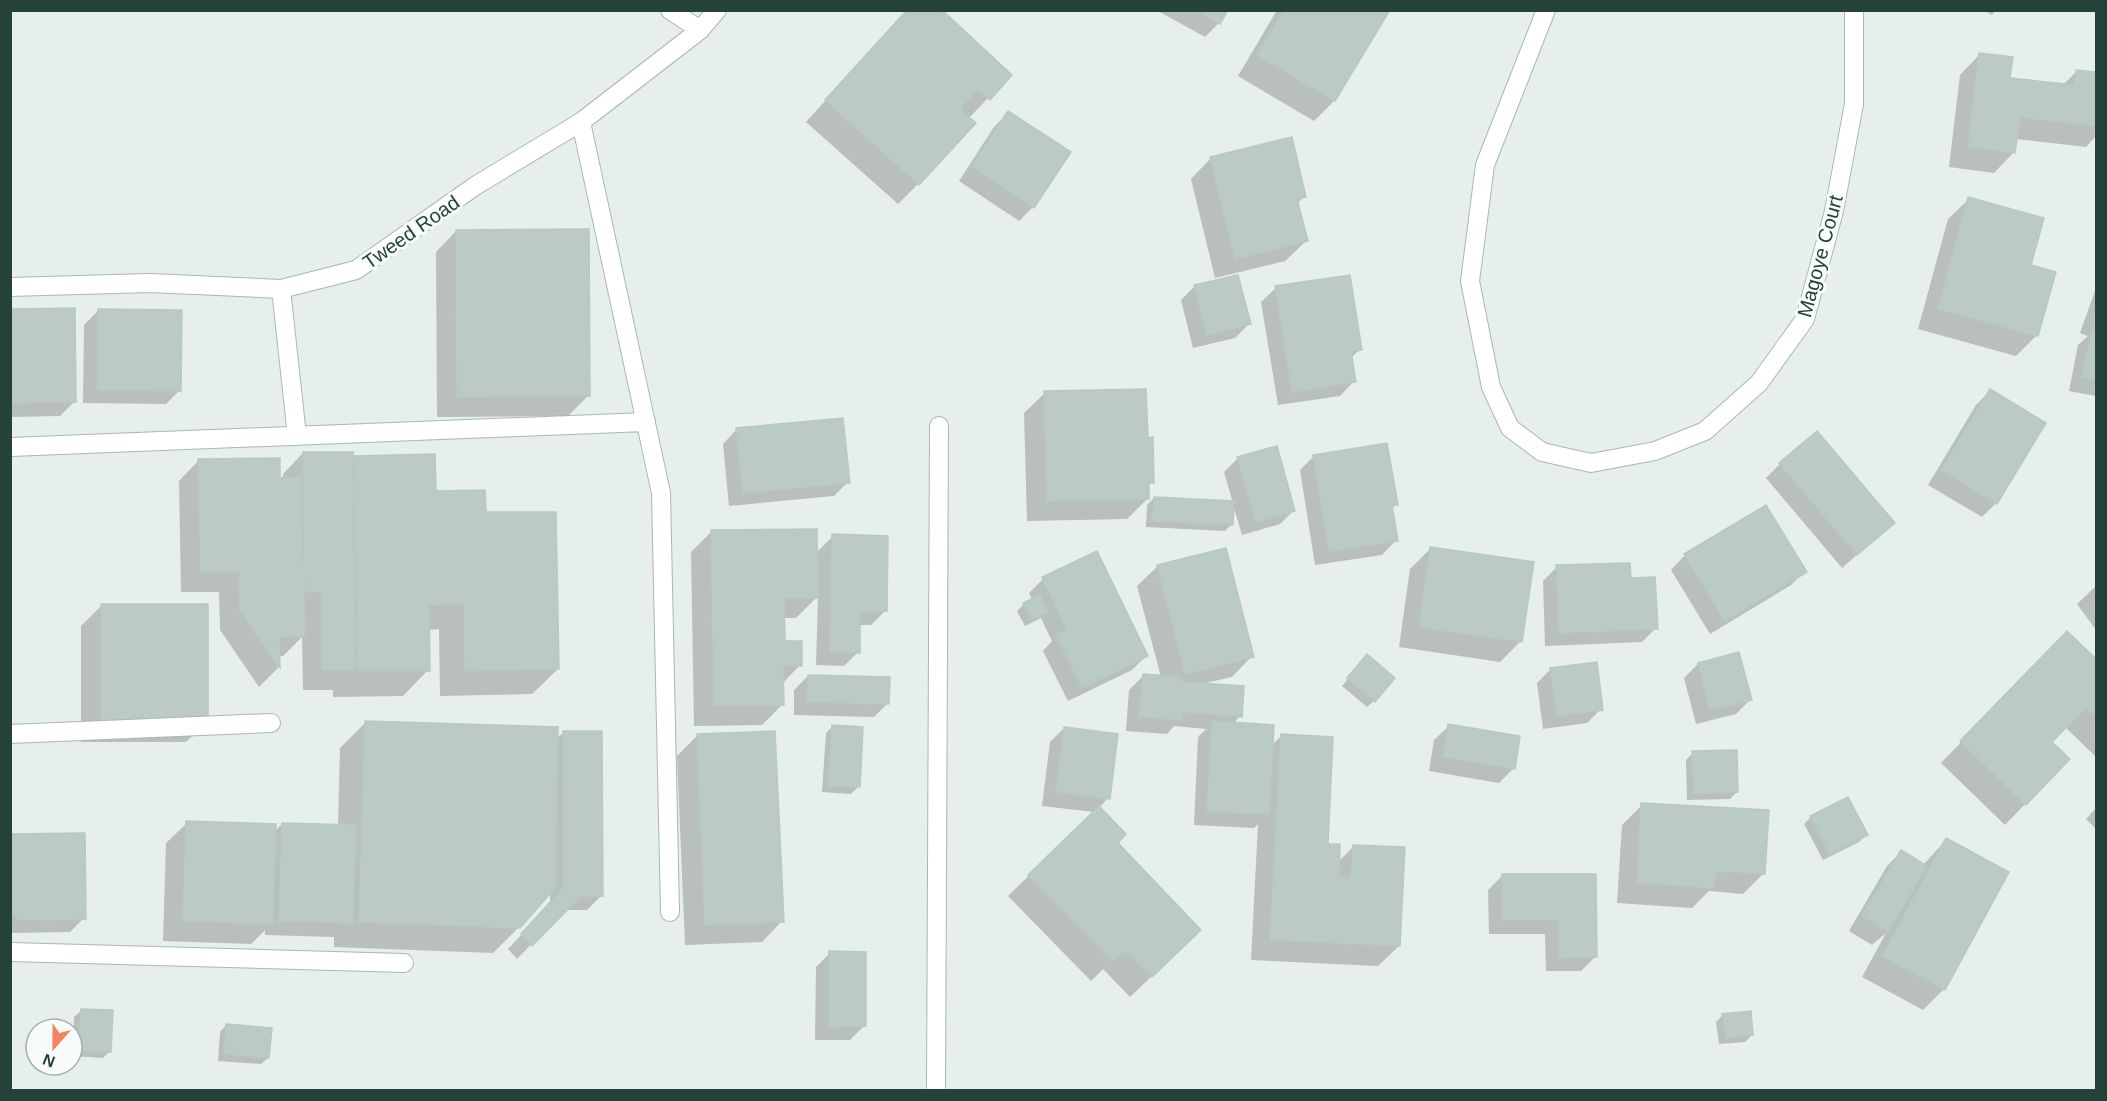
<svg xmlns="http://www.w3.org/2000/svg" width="2107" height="1101" font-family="Arial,sans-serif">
  <rect width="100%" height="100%" fill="#e6efeb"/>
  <!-- shadow -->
  <g fill="#0003">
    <path d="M1226,10l-7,13 -14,14 -47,-26z"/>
    <path d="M1277,10h111l-54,91 -20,20 -76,-45z"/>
    <path d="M1983,10h13l-4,5z"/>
    <path d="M902,16l108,59 -41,43 -51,66 -20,20 -92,-82z"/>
    <path d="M1980,54l29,25 54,6 14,-14 19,3v62l-10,11 -70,-8 -2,13 -20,21 -45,-6 11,-92z"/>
    <path d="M1008,113l25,94 -14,14 -60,-40 35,-54z"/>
    <path d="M1211,158l94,38 -8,8 9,37 -21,20 -70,17 -24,-99z"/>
    <path d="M1969,199l61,67 7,69 -21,21 -98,-27 30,-110z"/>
    <path d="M456,231l133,164 -21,21 -131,1 -1,-165z"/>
    <path d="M1195,286l54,38 -14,14 -42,10 -12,-48z"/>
    <path d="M1276,288l84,61 -9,9 3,23 -14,15 -62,9 -17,-103z"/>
    <path d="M2096,288v108l-27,-5 9,-46 10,-9 -8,-3z"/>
    <path d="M10,311l64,91 -14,14 -50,1z"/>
    <path d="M98,311l82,79 -14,14 -83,-1 1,-78z"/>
    <path d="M1990,391l54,32 -48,80 -14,14 -54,-32 48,-80z"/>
    <path d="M1045,393l101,46 6,43 -5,5v12l-20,20 -100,2 -3,-108z"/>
    <path d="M737,429l111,53 -14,14 -105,10 -6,-62z"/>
    <path d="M303,453l48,8 4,-4 130,57 73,155 -26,25 -92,2 -1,-67 -11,1v40l-25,26 -70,1v-7h-30l-1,-53 -19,19h-5v12l-19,19 -39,-57 -1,-38h-38l-2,-111 20,-21 84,19v-5z"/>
    <path d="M1314,456l82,49 -5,4 5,31 -14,15 -67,10 -15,-95z"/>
    <path d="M1238,458l56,52 -14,14 -38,11 -9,-30 -1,19 -7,7 -79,-4 1,-22 7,-7 79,5 -9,-31z"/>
    <path d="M1780,464l113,59 -51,45 -76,-90z"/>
    <path d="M712,531l104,22 17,-17 52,75 -14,14h-12l-1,27 -14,14 -28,-1 2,-69 -22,22h-13v25l17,22 -18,19v21l-20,20 -68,1 -3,-174z"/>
    <path d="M1431,548l90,93 -21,21 -101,-15 11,-78z"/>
    <path d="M1096,553l50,103 -14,14 -64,31 -25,-50 9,-10 -11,-23 -16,8 -8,-15 7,-7 8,-4 -3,-7 14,-14z"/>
    <path d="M1685,555l120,16 -14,14 -81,49 -39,-64z"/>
    <path d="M1158,566l94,90 -20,21 -31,7 39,32 -7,8 38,22 10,-10 45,109 12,17 16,-16 45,100 -21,20 -127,-6 7,-136 -4,4 -60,-3 4,-88 8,-8 -32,-3 -7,8 -41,-3 3,-41 15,-15 17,2 -24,-91z"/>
    <path d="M1557,567l72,13 27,48 -14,14 -97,4 -2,-65z"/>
    <path d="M2096,586v44l-19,-26z"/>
    <path d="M101,606l106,116 -21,20h-105v-116z"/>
    <path d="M2067,633l29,28v96l-31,-30 -15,15 18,18 -63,65 -64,-62z"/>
    <path d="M1361,663l13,38 -7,6 -25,-21z"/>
    <path d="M1698,664l52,36 -14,14 -40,10 -12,-46z"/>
    <path d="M1551,669l50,40 -14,14 -44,6 -6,-46z"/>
    <path d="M808,676l80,27 -14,14 -80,-2v-25z"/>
    <path d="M366,722l190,17 7,-6 38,163 -14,14h-22l-48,49 -9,-10 42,-45v-13l-31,36 -26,26 -159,-6v-10l-69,-2v-5l-14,14 -88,-3 3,-98 21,-20 87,9 8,-8 56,2 2,-78z"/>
    <path d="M833,726l25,61 -7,7 -29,-2 4,-59z"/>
    <path d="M1449,726l64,43 -14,14 -70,-12 5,-31z"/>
    <path d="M1064,728l44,70 -9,10 17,35 63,107 -49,47 -27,-28 -12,12 -83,-85 86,-84 -52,-6 8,-64z"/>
    <path d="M697,736l85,185 -20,21 -77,3 -8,-189z"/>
    <path d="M1693,753l44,39 -7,7 -43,1 -1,-40z"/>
    <path d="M1642,805l122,68 -21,21 -34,-3 -17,17 -75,-5 5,-78z"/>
    <path d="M2096,808v21l-10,-10z"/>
    <path d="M1811,817l55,18 -7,7 -36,18 -19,-36z"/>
    <path d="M10,835l74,83 -14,14 -60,1z"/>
    <path d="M1946,840l-2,149 -21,21 -61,-33 24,-44 -14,12 -23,-14 38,-65 14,-14 22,13z"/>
    <path d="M1594,875l1,82 -14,14h-35l-1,-37h-56l-1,-44 14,-14z"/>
    <path d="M830,953l34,73 -14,14h-35l1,-73z"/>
    <path d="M81,1011l29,40 -7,7 -30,-2 1,-39z"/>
    <path d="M1723,1015l29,20 -7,7 -26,2 -3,-22z"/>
    <path d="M226,1025l42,33 -7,6 -43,-3 2,-29z"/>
  </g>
  <!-- building -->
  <g fill="#bbcac4" stroke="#b8c9c2" stroke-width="1.5">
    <path d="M907,10h35l70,65 -22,25 -12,-11 -18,20 16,14 -57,62 -94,-85z"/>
    <path d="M1197,10h31l-8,14z"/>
    <path d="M1284,10h106l-55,91 -78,-46z"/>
    <path d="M1979,53l34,4 -3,21 64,7 2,-15 20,2v54l-76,-9 -5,36 -47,-6z"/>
    <path d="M1008,111l63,41 -37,56 -63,-42z"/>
    <path d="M1292,137l14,60 -9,2 11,42 -73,18 -25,-102z"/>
    <path d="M1968,197l76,21 -13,47 25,7 -18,64 -100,-27z"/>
    <path d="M589,229l1,167 -133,1 -1,-167z"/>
    <path d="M1238,275l13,49 -44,11 -13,-50z"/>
    <path d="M1350,275l12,75 -11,2 5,30 -64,10 -17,-106z"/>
    <path d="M75,308l1,94 -66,1v-94z"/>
    <path d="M98,309l84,1 -1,81 -84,-1z"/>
    <path d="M2092,329l4,1v50l-14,-3z"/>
    <path d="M1146,389l2,49 5,-1 1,46 -5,-1v17l-102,2 -3,-110z"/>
    <path d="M1990,389l56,34 -49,81 -56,-34z"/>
    <path d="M843,418l7,65 -107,10 -7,-65z"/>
    <path d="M1817,431l78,92 -38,32 -78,-92z"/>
    <path d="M1387,443l11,62h-6l6,36 -69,10 -16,-96z"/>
    <path d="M1277,446l18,65 -39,11 -19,-65z"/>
    <path d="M303,452h50l2,218h-33v-78h-17z"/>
    <path d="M435,454l1,37 49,-1 1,22h70l3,157 -94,2 -1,-67 -35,1 1,66h-72l-4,-215z"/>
    <path d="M280,458v20l21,-1 4,159 -26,1 1,31 -40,-59 -1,-37h-38l-3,-113z"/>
    <path d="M1154,497l80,4 -1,24 -81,-4z"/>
    <path d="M1766,505l41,67 -82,49 -41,-67z"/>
    <path d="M817,529l1,69h-34l1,43h17v25h-19l1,39 -70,1 -3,-176z"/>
    <path d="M832,534l56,2 -1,75h-27v42l-30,-1z"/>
    <path d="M1430,547l104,15 -12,80 -103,-15z"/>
    <path d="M1226,548l28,109 -69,17 -28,-109z"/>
    <path d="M1097,551l51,105 -66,32 -26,-53 11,-5 -25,-53z"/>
    <path d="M1630,563l1,15 24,-1 3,52 -99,4 -3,-68z"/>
    <path d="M1040,595l8,17 -16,8 -9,-17z"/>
    <path d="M101,604h107v119l-107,-1z"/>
    <path d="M2067,631l29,28v58l-10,-10 -34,35 18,17 -44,46 -66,-64z"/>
    <path d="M1739,652l13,48 -42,10 -12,-47z"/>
    <path d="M1367,654l28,24 -20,24 -28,-24z"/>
    <path d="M1597,662l6,48 -46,6 -7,-48z"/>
    <path d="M1143,674l39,3v5l62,4 -2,31 -59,-5 -1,8 -43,-3z"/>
    <path d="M808,675l82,2 -1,27 -82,-2z"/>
    <path d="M365,721l193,6 -3,161 -35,40 -161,-6z"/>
    <path d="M1212,721l62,4 -5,89 -62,-2z"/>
    <path d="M1448,724l72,12 -5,33 -72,-12z"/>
    <path d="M832,725l31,2 -3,60 -32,-1z"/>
    <path d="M1064,727l54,7 -8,65 -54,-7z"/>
    <path d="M563,731h39l1,165 -23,1 -48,49 -11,-12 42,-46z"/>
    <path d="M775,731l9,191 -79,3 -8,-191z"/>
    <path d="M1281,734l52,3 -5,107h12l-1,33 12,1 2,-33 52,2 -5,99 -130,-6z"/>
    <path d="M1737,750l1,42 -44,2 -2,-43z"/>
    <path d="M1848,797l20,38 -38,19 -20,-38z"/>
    <path d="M1641,803l128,7 -4,64 -49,-3 -2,17 -77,-5z"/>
    <path d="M1099,806l27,28 -8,9 83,87 -49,47 -27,-27 -12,12 -85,-87z"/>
    <path d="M186,821l90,3 -3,100 -90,-3z"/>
    <path d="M282,823l74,2 -3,98 -74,-2z"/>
    <path d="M85,833l1,86 -68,1 -8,-13v-73z"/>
    <path d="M1946,838l63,34 -64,118 -63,-34z"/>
    <path d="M1901,850l26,16 -39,66 -26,-16z"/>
    <path d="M1502,874h94l1,83 -38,1v-38h-57z"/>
    <path d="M829,951l37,1v74l-37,1z"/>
    <path d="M81,1009l32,1 -2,42 -32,-2z"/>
    <path d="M1751,1011l2,24 -27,3 -4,-24z"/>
    <path d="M226,1024l46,4 -3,30 -45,-4z"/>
  </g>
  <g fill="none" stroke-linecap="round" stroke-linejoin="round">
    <defs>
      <g id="lane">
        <path d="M581,122l80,371 9,419"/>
        <path d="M281,289l16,147"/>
        <path d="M10,447l636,-25"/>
        <path d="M10,734l261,-11"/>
        <path d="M10,952l394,11"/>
      </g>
      <g id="street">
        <path d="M670,10l30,20"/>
        <path d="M1546,10l-61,155 -15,116 21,106 19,41 32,24 49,11 64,-12 50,-20 54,-48 46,-64 29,-108 20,-107v-94"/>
        <path d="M10,287l140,-4 131,6 75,-19 119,-84 106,-64 119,-92 17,-20"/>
        <path d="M936,1090l3,-664"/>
      </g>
    </defs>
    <!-- lane casing -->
    <use href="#lane" stroke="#a8b8b2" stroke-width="20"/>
    <!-- street casing -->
    <use href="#street" stroke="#a8b8b2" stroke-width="20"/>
    <!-- lane -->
    <use href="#lane" stroke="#fff" stroke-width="18"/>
    <!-- street -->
    <use href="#street" stroke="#fff" stroke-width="18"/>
  </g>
  <g text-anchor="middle" stroke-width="6" stroke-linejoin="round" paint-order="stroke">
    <!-- street labels -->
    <g font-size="20" fill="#24423a" stroke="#f7fbf9">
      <text transform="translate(411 232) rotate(-35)" y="7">Tweed Road</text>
      <text transform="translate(1820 256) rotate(-75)" y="7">Magoye Court</text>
    </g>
  </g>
  <!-- border -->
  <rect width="2107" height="1101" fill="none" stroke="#24423a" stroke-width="24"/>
  <!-- north arrow -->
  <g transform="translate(54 1047) rotate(201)"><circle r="28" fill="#f7fbf9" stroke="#a3b1ad" stroke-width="1.5"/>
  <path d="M0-4.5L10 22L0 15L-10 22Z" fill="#f4845f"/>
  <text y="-9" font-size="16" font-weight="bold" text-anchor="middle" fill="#24423a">N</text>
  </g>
</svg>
